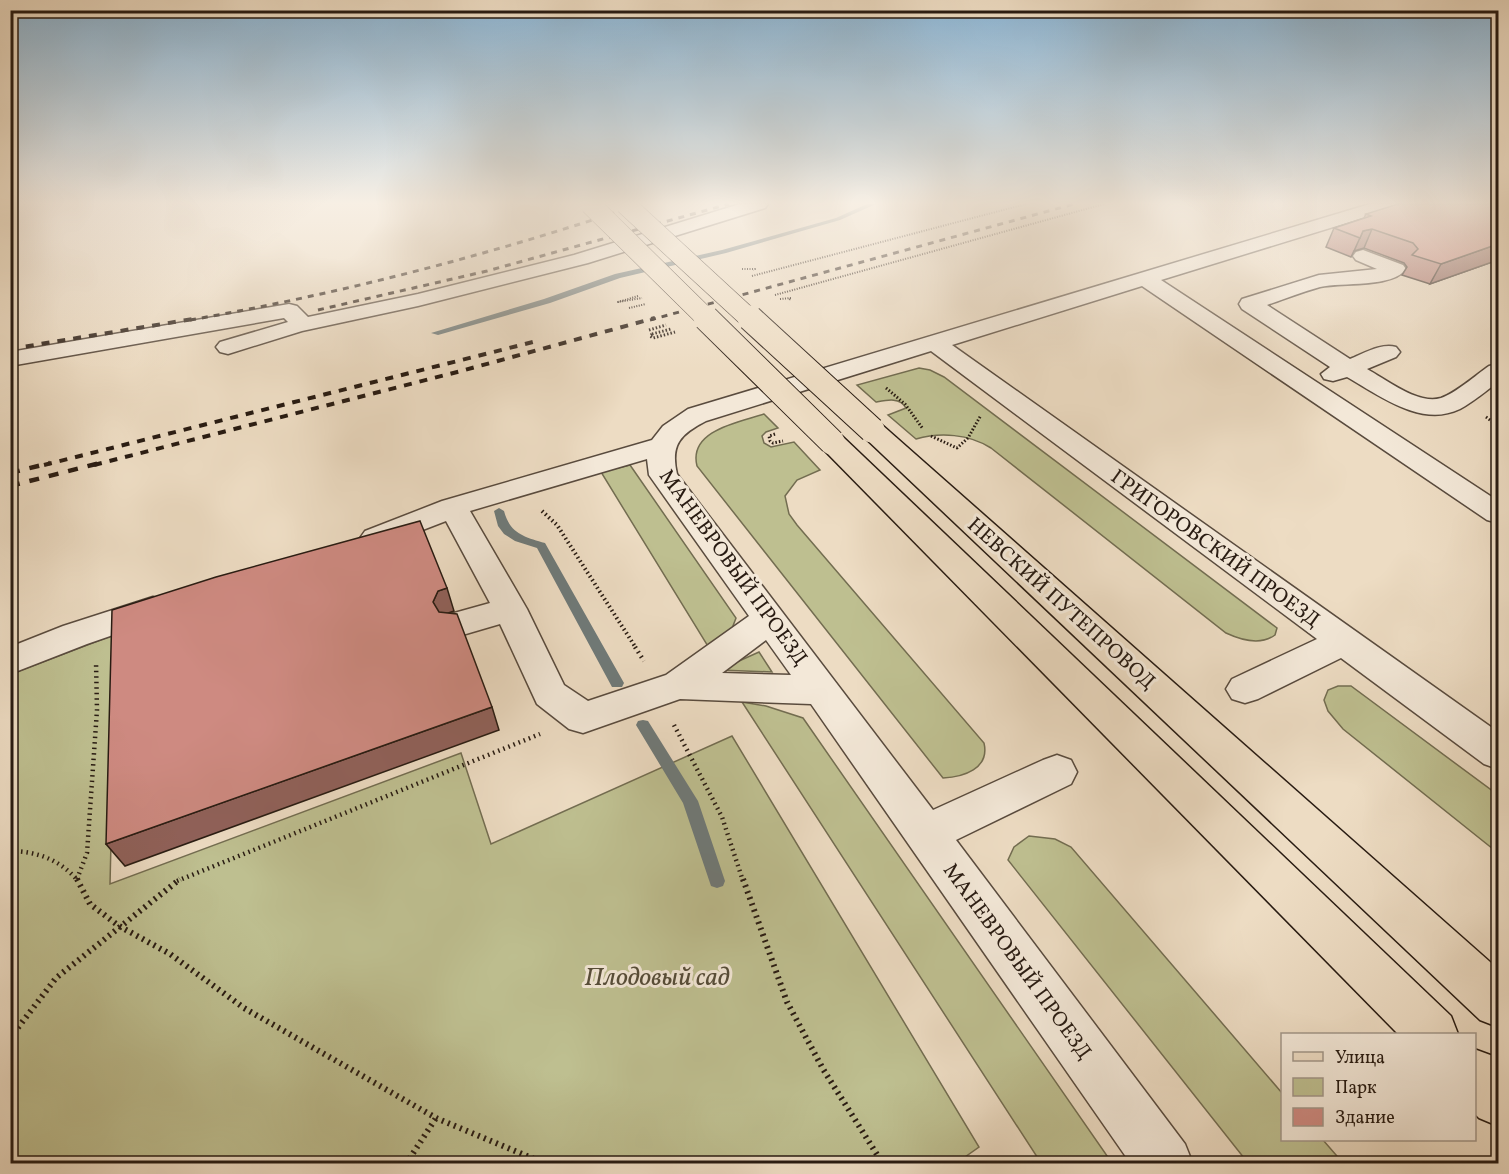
<svg xmlns="http://www.w3.org/2000/svg" width="1509" height="1174" font-family="Vollkorn,serif">
  <rect width="100%" height="100%" fill="#eddcc3"/>
  <filter id="stains"><feTurbulence type="fractalNoise" baseFrequency=".00333" numOctaves="4"/><feColorMatrix values="0 0 0 0 .2 0 0 0 0 .09 0 0 0 0 .02 0 0 0 .5 -.17"/></filter>
  <radialGradient id="worn" r=".72"><stop offset=".6" stop-color="#630" stop-opacity="0"/><stop offset="1" stop-color="#630" stop-opacity=".3"/></radialGradient>
  <!-- green -->
  <g fill="#bebf90" stroke="#736d51" stroke-width="1.5">
    <path d="M919,368l11,2 14,7 333,251 -2,7c-15,11 -34,5 -49,-2l-235,-185c-22,-14 -51,-16 -75,-9l-28,-24 18,-7c-6,-11 -19,-8 -30,-6l-19,-17z"/>
    <path d="M764,414l14,14 -12,4 -4,4 2,7 7,4 23,-5 26,28 -23,10 -12,16 4,18 8,11 187,218c6,26 -21,34 -41,35l-246,-312c-9,-36 43,-44 67,-52z"/>
    <path d="M630,465l106,153 -5,13 -22,17 -108,-176z"/>
    <path d="M116,634l-6,250 351,-131 30,91 241,-108 247,411 -24,17h-944v-490z"/>
    <path d="M759,652l13,20 -53,-2z"/>
    <path d="M1338,686h13l147,109v58l-155,-124 -15,-18 -4,-11 4,-10z"/>
    <path d="M742,702l24,4 37,12 309,445h-71z"/>
    <path d="M1029,836l26,3 16,8 211,246v47h41l20,23h-95l-240,-303 6,-13z"/>
  </g>
  <g fill="none" stroke-linecap="round" stroke-linejoin="round">
    <!-- stream -->
    <g fill="#6f7a79" fill-rule="evenodd">
      <path d="M867,204h9l-36,16 -114,33 -106,25 -70,25 -112,32 -7,-2 113,-34 71,-25 107,-24 114,-32z"/>
      <path d="M499,508l5,3c6,23 21,26 41,32l79,140 -2,4h-10l-75,-139 -22,-7 -11,-7 -6,-8 -4,-15z"/>
      <path d="M643,720l5,1 50,80 27,80 -2,5 -6,2 -6,-2 -28,-83 -47,-78 2,-4z"/>
    </g>
    <defs>
      <g id="minor">
        <path d="M740,204h28l-3,4 -177,55 -170,43 -116,25 -74,23 -8,-2 -4,-5 4,-5 68,-20 -4,-4 -274,48v-14l279,-48 8,2 11,11 110,-23 156,-39z"/>
        <path d="M1370,204h28l-3,4 -234,72 337,221v22l-11,-3 -345,-234 -190,59 546,387v37l-14,-5 -143,-106 -83,41 -13,4 -13,-4 -6,-10 6,-10 85,-40 -386,-288 -225,70c-25,13 -36,23 -29,53l256,336 110,-50 14,-5 14,5 6,12 -6,12 -115,56 229,304 8,20h-62l-320,-460 -131,-5 -97,34 -14,-4 -32,-25 -37,-80 -41,12 -12,-3 -5,-9 5,-9 43,-12 -44,-82 -70,27 -11,-3 -5,-7 5,-7 77,-30 210,-61 11,-14 25,-17zM647,459l2,16 100,141 -83,59 -78,26 -24,-16 -37,-76 -57,-98zM766,640l25,35 -69,-2z"/>
        <path d="M1363,250l40,15 3,4c-13,19 -64,13 -86,18 -18,5 -35,12 -53,18l83,54c15,-6 31,-16 46,-12l4,5 -4,5 -29,12c20,11 51,36 74,29 15,-5 35,-23 48,-32l9,-2v18c-12,9 -25,20 -38,27 -39,19 -81,-14 -113,-32l-14,4 -9,-2 -3,-5 9,-7 -88,-58 -3,-5 3,-5 77,-24 58,-6 -21,-9 -3,-4 3,-4z"/>
        <path d="M153,597l12,4 5,8 -5,8 -78,27 -77,30v-27l53,-21z"/>
      </g>
      <g id="major">
        <path d="M872,422l9,2 617,545v58l-18,-7 -617,-584 -4,-6 4,-6z"/>
        <path d="M832,434l10,2 609,580 7,18h-60l-576,-586 -4,-6 4,-6z"/>
        <path d="M1474,1049l19,7 5,6v64l-19,-8 -5,-5z"/>
      </g>
    </defs>
    <!-- minor casing -->
    <use href="#minor" stroke="#594b3e" stroke-width="3"/>
    <!-- major casing -->
    <use href="#major" stroke="#281b12" stroke-width="3"/>
    <!-- path-far4 -->
    <g stroke="#281b12" stroke-width="2" stroke-dasharray="1 1.5" stroke-linecap="butt">
      <path d="M742,269h13l-2,1"/>
      <path d="M752,276l274,-72"/>
      <path d="M775,295l329,-91"/>
      <path d="M638,296l-20,6 24,-4"/>
      <path d="M780,299l11,-1 -2,2"/>
      <path d="M629,308l17,-4"/>
    </g>
    <!-- path-far3 -->
    <g stroke="#281b12" stroke-width="3" stroke-dasharray="1.5 2" stroke-linecap="butt">
      <path d="M649,330l17,-5"/>
      <path d="M652,334l-2,2 3,2 22,-6"/>
      <path d="M652,334l19,-5"/>
      <path d="M886,388l19,16 18,25"/>
      <path d="M1486,417l12,9"/>
      <path d="M775,434l-6,2 1,5 3,2 10,-2"/>
      <path d="M931,436l26,12 11,-10 13,-23"/>
    </g>
    <!-- path-far2 -->
    <path stroke="#281b12" stroke-width="4" stroke-dasharray="1.5 3" stroke-linecap="butt" d="M542,511l15,14 79,123"/>
    <!-- path-far1 -->
    <g stroke="#281b12" stroke-width="4.5" stroke-dasharray="1.5 4" stroke-linecap="butt">
      <path d="M635,647l9,14"/>
      <path d="M674,725l48,92 21,64"/>
      <path d="M10,851c26,0 51,9 68,30"/>
      <path d="M77,879l10,-26 10,-143 -1,-48"/>
      <path d="M177,881l363,-147"/>
    </g>
    <!-- path -->
    <g stroke="#281b12" stroke-width="6" stroke-dasharray="2 4.5" stroke-linecap="butt">
      <path d="M77,879l13,25 29,22 51,28 74,54 192,110 110,46"/>
      <path d="M743,879l44,123 36,67 60,95"/>
      <path d="M10,1038l46,-60 124,-99"/>
      <path d="M406,1164l30,-46"/>
    </g>
    <!-- minor -->
    <use href="#minor" fill="#f3e8d8" fill-rule="evenodd"/>
    <!-- major -->
    <use href="#major" fill="#eddcc3" fill-rule="evenodd"/>
    <!-- rail-far2 -->
    <g stroke="#281b12" stroke-width="3" stroke-dasharray="6 6" stroke-linecap="butt">
      <path d="M318,310l169,-39 242,-67"/>
      <path d="M190,320c154,-27 303,-66 451,-116"/>
      <path d="M650,320l424,-116"/>
    </g>
    <!-- rail-far1 -->
    <g stroke="#281b12" stroke-width="4" stroke-dasharray="8 8" stroke-linecap="butt">
      <path d="M10,349l189,-31"/>
      <path d="M44,465l493,-124"/>
      <path d="M94,465l367,-94 194,-53"/>
    </g>
    <!-- rail -->
    <g stroke="#281b12" stroke-width="4.5" stroke-dasharray="10 10" stroke-linecap="butt">
      <path d="M10,473l40,-10"/>
      <path d="M10,486l90,-23"/>
    </g>
    <defs>
      <g id="major-bridge-far1">
        <path d="M590,204l118,116"/>
        <path d="M625,204l126,116"/>
      </g>
      <g id="major-bridge">
        <path d="M706,318l126,124"/>
        <path d="M750,318l122,112"/>
      </g>
    </defs>
    <!-- major-bridge-far1 casing -->
    <use href="#major-bridge-far1" stroke="#281b12" stroke-width="21" stroke-linecap="butt"/>
    <!-- major-bridge casing -->
    <use href="#major-bridge" stroke="#281b12" stroke-width="27" stroke-linecap="butt"/>
    <!-- major-bridge-far1 -->
    <use href="#major-bridge-far1" stroke="#eddcc3" stroke-width="20"/>
    <!-- major-bridge -->
    <use href="#major-bridge" stroke="#eddcc3" stroke-width="25"/>
  </g>
  <!-- wall -->
  <path fill="#b1776f" stroke="#281b12" stroke-width="1.5" d="M1498,204v56l-68,24 -28,-9 5,-8 -3,-4 -40,-15 -10,3 -3,6 -25,-10 8,-19 30,-10 2,-4z"/>
  <!-- shaded-wall -->
  <g fill="#90615a" stroke="#281b12" stroke-width="1.5">
    <path d="M1372,229l-8,19 -10,3 9,-20z"/>
    <path d="M1498,244v16l-68,24 11,-20z"/>
    <path d="M447,588l7,23 -9,3 -5,11 -7,-23 5,-11z"/>
    <path d="M492,707l7,23 -374,136 -19,-22z"/>
  </g>
  <!-- building -->
  <g fill="#ce8a81" stroke="#281b12" stroke-width="1.5">
    <path d="M1398,204h100v40l-57,20 -29,-9 6,-6 -5,-6 -41,-14 -9,2 -3,7 -26,-10 37,-12 -5,-2z"/>
    <path d="M420,521l27,67 -9,3 -5,11 6,10 18,2 35,93 -386,137 6,-234 104,-33z"/>
  </g>
  <!-- sky -->
  <linearGradient id="sky" x2="0" y2="1"><stop stop-color="#8ab6d7"/><stop offset="0.55" stop-color="#f7efe4"/><stop offset="1" stop-color="#f7efe4" stop-opacity="0"/></linearGradient>
  <rect width="1509" height="369" fill="url(#sky)"/>
  <g text-anchor="middle" stroke-width="6" stroke-linejoin="round" paint-order="stroke">
    <!-- street labels -->
    <g font-size="21" fill="#281b12" stroke="#f3e8d8">
      <text transform="translate(1216 548) rotate(36)" y="7">ГРИГОРОВСКИЙ ПРОЕЗД</text>
      <text transform="translate(734 567) rotate(54)" y="7">МАНЕВРОВЫЙ ПРОЕЗД</text>
      <text transform="translate(1062 603) rotate(42)" y="7">НЕВСКИЙ ПУТЕПРОВОД</text>
      <text transform="translate(1018 961) rotate(54)" y="7">МАНЕВРОВЫЙ ПРОЕЗД</text>
    </g>
    <!-- near-park labels -->
    <g font-size="26" font-style="italic" fill="#554c38" stroke="#f3e8d8">
      <text x="657" y="985">Плодовый сад</text>
    </g>
  </g>
  <!-- margin -->
  <rect width="1509" height="1174" fill="none" stroke="#eddcc3" stroke-width="36"/>
  <rect x="12" y="12" width="1485" height="1150" fill="none" stroke="#281b12" stroke-width="3"/>
  <rect x="18" y="18" width="1473" height="1138" fill="none" stroke="#281b12" stroke-width="1.5"/>
  <!-- legend -->
  <rect x="1281" y="1033" width="195" height="108" fill="#f3e8d8" stroke="#a29689" stroke-width="1.5"/>
  <rect x="1293" y="1052" width="30" height="9" fill="#eddcc3" stroke="#a29689" stroke-width="1.5"/>
  <text x="1335" y="1063" font-size="18" fill="#281b12">Улица</text>
  <rect x="1293" y="1078" width="30" height="18" fill="#bebf90" stroke="#a29689" stroke-width="1.5"/>
  <text x="1335" y="1093" font-size="18" fill="#281b12">Парк</text>
  <rect x="1293" y="1108" width="30" height="18" fill="#ce8a81" stroke="#a29689" stroke-width="1.5"/>
  <text x="1335" y="1123" font-size="18" fill="#281b12">Здание</text>
  <rect width="100%" height="100%" filter="url(#stains)"/>
  <rect width="100%" height="100%" fill="url(#worn)"/>
</svg>
